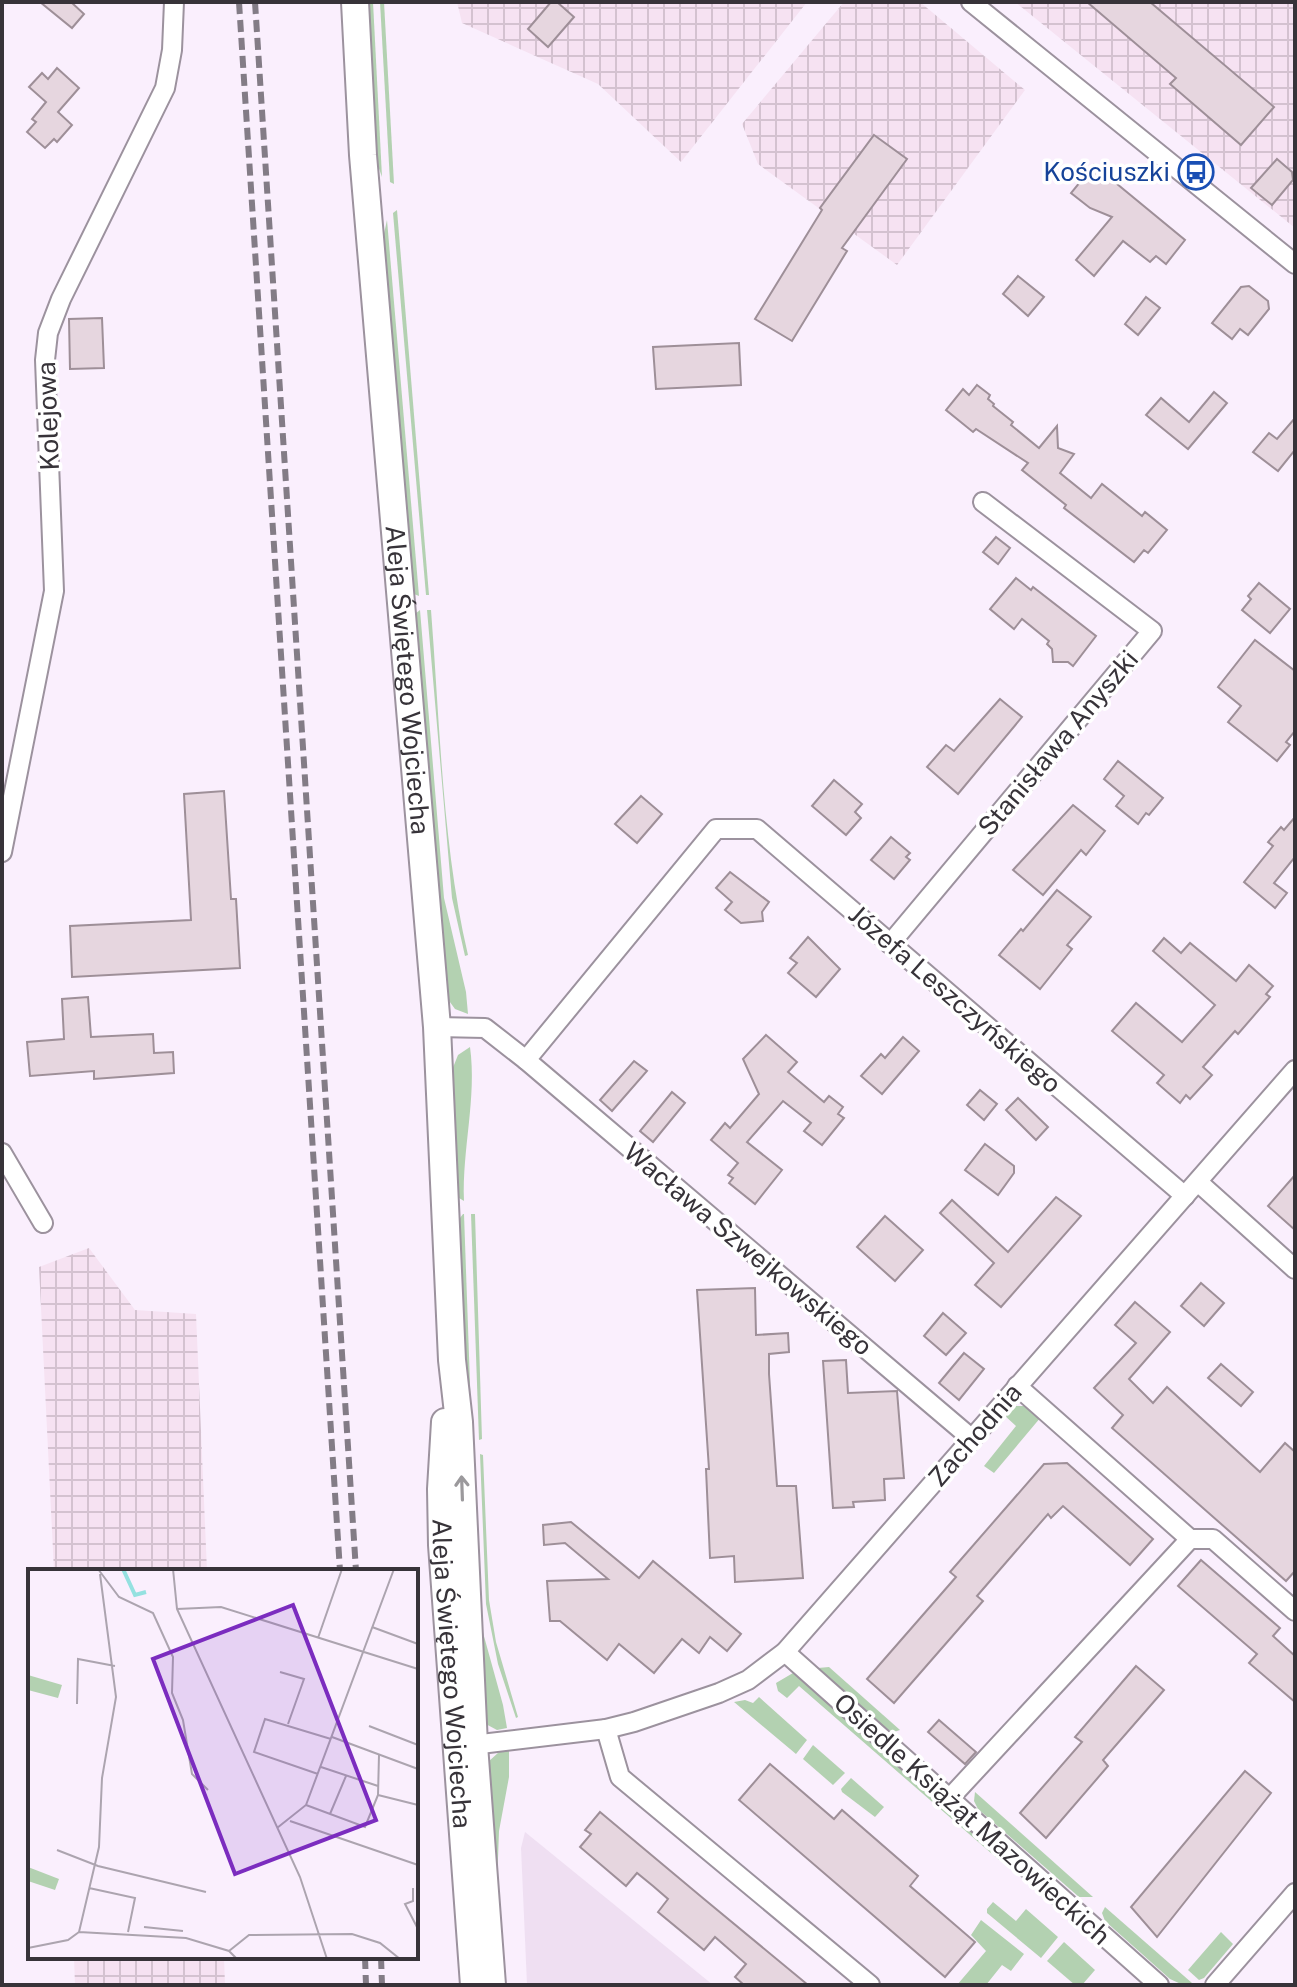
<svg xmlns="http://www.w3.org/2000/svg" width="1297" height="1987" font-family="'Public Sans',sans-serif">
  <defs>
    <pattern id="industrial-grid" width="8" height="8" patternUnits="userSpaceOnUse" patternTransform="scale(2)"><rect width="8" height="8" fill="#f6e2f2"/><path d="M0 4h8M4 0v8" fill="none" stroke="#d4c2d0"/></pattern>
  </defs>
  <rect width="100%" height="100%" fill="#faeffd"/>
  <!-- commercial -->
  <path fill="#efdff2" d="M525,1832l188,153h-186l-6,-137z"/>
  <!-- industrial -->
  <g fill="url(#industrial-grid)">
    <path d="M457,2h350l-126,160 -83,-78 -136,-61z"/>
    <path d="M844,2h76l105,88 -128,175 -139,-101 -16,-40z"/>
    <path d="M1015,2h280v226z"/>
    <path d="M89,1248l46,62 61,4 11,257h-153l-15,-304z"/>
    <path d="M74,1957h150l1,28h-150z"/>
  </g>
  <!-- green -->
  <g fill="#b3d1b1">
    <path d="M368,2h5l9,175 -6,-17z"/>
    <path d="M380,2h4l10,182 -4,-2z"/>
    <path d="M397,210l32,385h-3l-33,-382z"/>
    <path d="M387,220l32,376 -5,-2 -31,-356z"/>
    <path d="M420,610l24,288 22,94 2,22 -13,-5 -8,-11 -32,-384z"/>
    <path d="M427,610h4c9,114 11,234 37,345l-3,1 -13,-58z"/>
    <path d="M470,1047c7,51 -8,102 -6,154l-5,-3 -7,-128 6,-15z"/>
    <path d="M463,1214h1l8,226 -5,-3 -7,-219z"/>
    <path d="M471,1214h4l7,225 -3,1z"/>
    <path d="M1015,1406h12l14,11 -47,56 -10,-7 32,-40 -12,-11z"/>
    <path d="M480,1454l3,1 6,145 7,42 22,75 -2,1 -18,-54 -12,-60z"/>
    <path d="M478,1596l4,33 21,76 4,23 -10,2 -15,-8z"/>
    <path d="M829,1667l71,63 -6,2 -8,-3 -68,-61z"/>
    <path d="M793,1673l208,184 -2,3 -200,-174 -12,12 -9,-7 -2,-8z"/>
    <path d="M759,1697l48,43 -11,14 -62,-52 11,-2 8,3z"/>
    <path d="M813,1745l32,28 -12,12 -30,-26z"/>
    <path d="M509,1750v27l-10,54 -2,54 -10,-122 12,-11z"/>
    <path d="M851,1778l33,29 -9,10 -33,-25 -1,-3z"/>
    <path d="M975,1792l118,105h-14l-101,-88 -4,-8z"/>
    <path d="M993,1902l23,19 10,-12 32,28 -17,21 -54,-45v-4z"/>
    <path d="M1105,1907l87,76 -9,2 -13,-6 -65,-58 -3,-8z"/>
    <path d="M981,1920l43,34 -13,17 -9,-6 -16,20h-29l29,-34 -15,-16z"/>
    <path d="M1221,1932l12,12 -29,34 -5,2 -11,-10z"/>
    <path d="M1064,1942l31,28 -13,15h-7l-28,-24z"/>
  </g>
  <!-- building -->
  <g fill="#e6d6df" stroke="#9e8f98" stroke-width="2">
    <path d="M40,2h31l13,12 -12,14z"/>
    <path d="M551,2h6l17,15 -26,30 -20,-18z"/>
    <path d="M1087,2h63l124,105 -33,38 -71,-61 6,-6z"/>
    <path d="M57,68l22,20 -21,24 14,13 -15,17 -3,-3 -9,9 -18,-16 9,-10 -4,-3 14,-17 -17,-15 13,-14 6,6z"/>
    <path d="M874,135l33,24 -65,89 5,3 -55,90 -37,-22 67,-109 -2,-2z"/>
    <path d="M1277,159l15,13 1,8 -21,25 -21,-17z"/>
    <path d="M1094,165l91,75 -19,24 -10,-8 -6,6 -27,-21 -29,35 -18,-16 36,-43 -22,-9 -19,-15z"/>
    <path d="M1018,276l26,21 -16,19 -25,-22z"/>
    <path d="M1249,286l19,15 1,8 -21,26 -8,-6 -8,10 -20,-16 29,-36z"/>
    <path d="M1146,297l14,11 -22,27 -13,-11z"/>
    <path d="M102,318l2,50 -34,1 -1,-50z"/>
    <path d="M739,343l2,42 -85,4 -3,-42z"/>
    <path d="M977,385l13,10 -2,4 6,5 -1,2 20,16 -2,3 28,23 18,-22 1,22 16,6 -14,19 31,25 11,-14 40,32 3,-4 22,18 -19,23 -4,-3 -10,12 -70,-54 2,-3 -44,-35 6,-7 -52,-34 -3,3 -27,-22 17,-21 6,6z"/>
    <path d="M1214,392l13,11 -39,46 -42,-34 15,-17 28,24z"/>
    <path d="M1295,418v32l-17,21 -25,-19 16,-19 8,6z"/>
    <path d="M996,537l14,11 -12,16 -15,-12z"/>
    <path d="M1016,578l15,12 2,-3 63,49 -23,30 -5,-4h-15l-1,-13 -5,-5 2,-3 -27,-22 -8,10 -24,-20z"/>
    <path d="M1259,583l31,26 -20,24 -28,-23 9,-11 -3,-3z"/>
    <path d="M1255,640l40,31v60l-9,11 4,3 -13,16 -49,-39 13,-16 -23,-19z"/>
    <path d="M1000,699l22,18 -64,77 -31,-27 19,-22 8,6z"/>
    <path d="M1118,761l45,37 -14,17 -3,-2 -8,11 -22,-18 8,-10 -20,-17z"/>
    <path d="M834,780l28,24 -7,8 6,6 -15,17 -34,-29z"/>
    <path d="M224,791l7,108h5l4,69 -168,9 -2,-51 121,-6 -7,-126z"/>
    <path d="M641,796l21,18 -25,29 -22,-19z"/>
    <path d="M1073,805l32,26 -19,24 -5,-5 -38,45 -30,-25z"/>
    <path d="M1295,817v40l-21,26 13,10 -12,15 -31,-26 29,-36 -5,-4 13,-15 3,3z"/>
    <path d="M891,837l19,16 -4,4 4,3 -16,19 -23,-19z"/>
    <path d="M730,872l39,30 -7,10 1,9 -22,2 -16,-13 7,-8 -16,-14z"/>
    <path d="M1057,890l34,27 -24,28 5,4 -32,40 -41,-34 22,-26 2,2z"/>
    <path d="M808,937l32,32 -24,28 -28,-24 9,-10 -7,-5z"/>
    <path d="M1164,938l17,15 9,-10 46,38 13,-16 24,21 -7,8 4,3 -32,37 -3,-3 -32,36 9,8 -22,24 -4,-4 -6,8 -23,-20 7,-8 -52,-44 24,-28 46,39 33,-37 -62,-54z"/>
    <path d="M88,997l3,40 62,-3 1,19 19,-1 1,21 -80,6v-8l-64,5 -3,-34 37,-3 -2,-40z"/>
    <path d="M766,1035l31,27 -9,10 36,30 5,-6 14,11 -5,7 6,4 -22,27 -18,-14 7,-8 -28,-22 -36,41 35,28 -27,34 -26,-21 4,-5 -5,-3 10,-12 -27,-23 14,-17 5,5 29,-34 -16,-35z"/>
    <path d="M903,1037l16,14 -37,43 -21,-18 20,-22 4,4z"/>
    <path d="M634,1061l13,10 -35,40 -12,-11z"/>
    <path d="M980,1090l17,14 -13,16 -17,-15z"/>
    <path d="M672,1092l13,11 -32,39 -13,-11z"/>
    <path d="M1018,1098l30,29 -12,13 -30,-30z"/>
    <path d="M985,1144l29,22v7l-16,22 -33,-25z"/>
    <path d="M1295,1175v55l-27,-24z"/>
    <path d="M1056,1197l25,19 -80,91 -26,-22 19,-22 -54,-50 12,-13 56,52z"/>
    <path d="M885,1216l38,34 -28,31 -38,-34z"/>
    <path d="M1201,1283l23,20 -20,23 -23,-20z"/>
    <path d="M755,1288l1,47 32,-2 1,19 -20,2v20l8,112h19l7,92 -68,4 -1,-26 -24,2 -4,-89h3l-12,-179z"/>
    <path d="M1135,1302l35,30 -41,47 24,24 14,-16 93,85 25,-29 10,9v119l-9,10 -174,-153 11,-13 -29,-27 42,-45 -21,-18z"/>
    <path d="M943,1313l23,20 -20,22 -22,-19z"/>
    <path d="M964,1353l20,16 -25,31 -20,-17z"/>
    <path d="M846,1360l2,33 49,-2 7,87 -20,1 1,21 -32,2 1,5 -21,1 -10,-147z"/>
    <path d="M1221,1364l32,28 -12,14 -33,-28z"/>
    <path d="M1067,1463l86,76 -23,26 -67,-59 -12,12 -3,-4 -71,82 6,5 -89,102 -27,-24 89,-102 -6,-5 94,-108z"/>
    <path d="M571,1522l68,56 14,-17 88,73 -14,17 -17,-14 -11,16 -17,-14 -28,34 -35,-29 -12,16 -47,-39h-10l-3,-40 61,-2 -43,-36 -21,2 -1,-20z"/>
    <path d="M1201,1560l79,68 -7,8 22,20v46l-46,-39 8,-9 -79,-68z"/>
    <path d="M1136,1666l28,24 -61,70 5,6 -62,72 -26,-25 62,-71 -7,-5z"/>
    <path d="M939,1720l37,32 -11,12 -37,-32z"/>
    <path d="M770,1764l64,55 8,-9 76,66 -8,10 65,56 -30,35 -206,-177z"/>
    <path d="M1245,1771l26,22 -114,144 -26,-30z"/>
    <path d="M600,1812l104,87 104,86h-64l-9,-8 11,-13 -31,-27 -11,13 -46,-38 10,-13 -15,-13 -16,-13 -11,13 -46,-39 11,-13 -6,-4z"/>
  </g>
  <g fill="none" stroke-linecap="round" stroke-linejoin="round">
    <defs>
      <g id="street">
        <path d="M971,2l324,262"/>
        <path d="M2,852l52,-261 -9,-231 3,-27 13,-34 104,-211 7,-38 2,-48"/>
        <path d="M890,944l262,-313 -169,-129"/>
        <path d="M437,1027l48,1 41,32"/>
        <path d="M2,1153l41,70"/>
        <path d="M1198,1182l97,87"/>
        <path d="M1017,1386l173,153h23l82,72"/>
        <path d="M971,1438l-445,-378 190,-231h41l428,367"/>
        <path d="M785,1652l374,333"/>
        <path d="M606,1729l14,48 250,208"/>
        <path d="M464,1746l142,-17 28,-7 85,-29 29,-13 37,-28 510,-582"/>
        <path d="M949,1799l241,-260"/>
        <path d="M1215,1985l80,-92"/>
      </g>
      <g id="secondary">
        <path id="s1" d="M355,2l8,153 74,872 15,333 7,62 15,323 18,240"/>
        <path id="s2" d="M445,1422l-4,67 1,56 32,440"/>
      </g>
    </defs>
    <!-- street casing -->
    <use href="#street" stroke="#9c929e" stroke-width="22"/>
    <!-- secondary casing -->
    <use href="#secondary" stroke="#9c929e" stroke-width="30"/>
    <!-- street -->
    <use href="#street" stroke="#fff" stroke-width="18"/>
    <!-- secondary -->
    <use href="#secondary" stroke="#fff" stroke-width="26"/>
    <!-- rail -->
    <g stroke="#837c86" stroke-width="6" stroke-dasharray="12 6" stroke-linecap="butt">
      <path d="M239,2l101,1569"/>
      <path d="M255,2l101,1569"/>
      <path d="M365,1957l1,28"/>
      <path d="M381,1957l1,28"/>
    </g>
  </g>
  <!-- one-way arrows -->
  <defs><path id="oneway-shaft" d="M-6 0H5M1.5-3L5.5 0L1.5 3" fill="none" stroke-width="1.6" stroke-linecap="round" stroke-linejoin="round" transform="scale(2)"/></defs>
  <use stroke="#9b999c" href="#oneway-shaft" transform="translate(462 1488) rotate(-92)"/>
  <!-- icons -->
  <defs>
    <symbol id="bus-ring" viewBox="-11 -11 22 22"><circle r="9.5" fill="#fff" stroke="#1a4fb4" stroke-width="1.5"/><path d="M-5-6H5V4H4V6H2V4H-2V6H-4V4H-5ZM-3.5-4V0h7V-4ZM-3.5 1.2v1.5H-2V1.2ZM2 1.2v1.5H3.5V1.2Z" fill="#1a4fb4"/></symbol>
  </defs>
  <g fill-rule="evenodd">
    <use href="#bus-ring" x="1176" y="152" width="40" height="40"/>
  </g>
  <g text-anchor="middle" stroke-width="7" stroke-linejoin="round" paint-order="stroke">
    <!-- transit labels -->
    <g font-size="26" fill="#164399" stroke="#fff" text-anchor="end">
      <text x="1170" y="181">Kościuszki</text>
    </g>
    <!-- street labels -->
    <g font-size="26" fill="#373339" stroke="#fff">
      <text transform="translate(48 416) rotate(-92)" y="9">Kolejowa</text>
      <text dy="9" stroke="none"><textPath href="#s1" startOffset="680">Aleja Świętego Wojciecha</textPath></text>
      <text transform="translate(1058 743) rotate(-50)" y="9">Stanisława Anyszki</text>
      <text transform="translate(955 999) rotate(41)" y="9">Józefa Leszczyńskiego</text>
      <text transform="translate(748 1249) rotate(40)" y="9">Wacława Szwejkowskiego</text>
      <text transform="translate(975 1435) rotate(-49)" y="9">Zachodnia</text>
      <text dy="9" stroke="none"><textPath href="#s2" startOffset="252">Aleja Świętego Wojciecha</textPath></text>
      <text transform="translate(972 1819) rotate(42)" y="9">Osiedle Książąt Mazowieckich</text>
    </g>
  </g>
  <!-- overview -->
  <g transform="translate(28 1569)">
    <rect width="390" height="390" fill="#faeffd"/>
    <path d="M0,298l31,12 -4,11 -27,-9z" fill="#b3d1b1"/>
    <path d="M0,106l34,10 -4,13 -30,-8z" fill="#b3d1b1"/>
    <path fill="none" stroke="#94e1e0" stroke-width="4" d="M95,0l12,26 11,-3"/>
    <path fill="none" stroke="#aca4af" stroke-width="2" d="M70,0l21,28 34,16 20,44 -1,36 11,27 9,54 16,16M145,0l4,40 123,268 27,82M149,40l44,-2 197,62M344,58l46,17M290,69l24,-69M252,103l24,7 -16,45M49,135l1,-45 37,7M341,157l49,19M304,168l86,32M293,198l57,19M290,205l-64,-22 11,-33 66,20M350,226l40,10M278,236l59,22 13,-32 1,-40M302,245l16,-38M262,252l128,44M249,259l29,-23 88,-236M29,281l41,16 108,26M61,319l46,10 -7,34M385,319v13l-8,3 13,25M116,358l39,4M51,363l20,-85 3,-69 14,-81 -16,-123M51,363l107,6 43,13 8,8M0,379l40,-8 11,-8M201,382l20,-16 103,-1 28,9 20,16"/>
    <path fill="#7b2cbf" fill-opacity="0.15" stroke="#7b2cbf" stroke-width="4" d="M265,36l83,215 -141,54 -82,-215z"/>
    <rect width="390" height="390" fill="none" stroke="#373339" stroke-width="4"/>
  </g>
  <!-- border -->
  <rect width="1297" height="1987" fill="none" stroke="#373339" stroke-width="8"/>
</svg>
